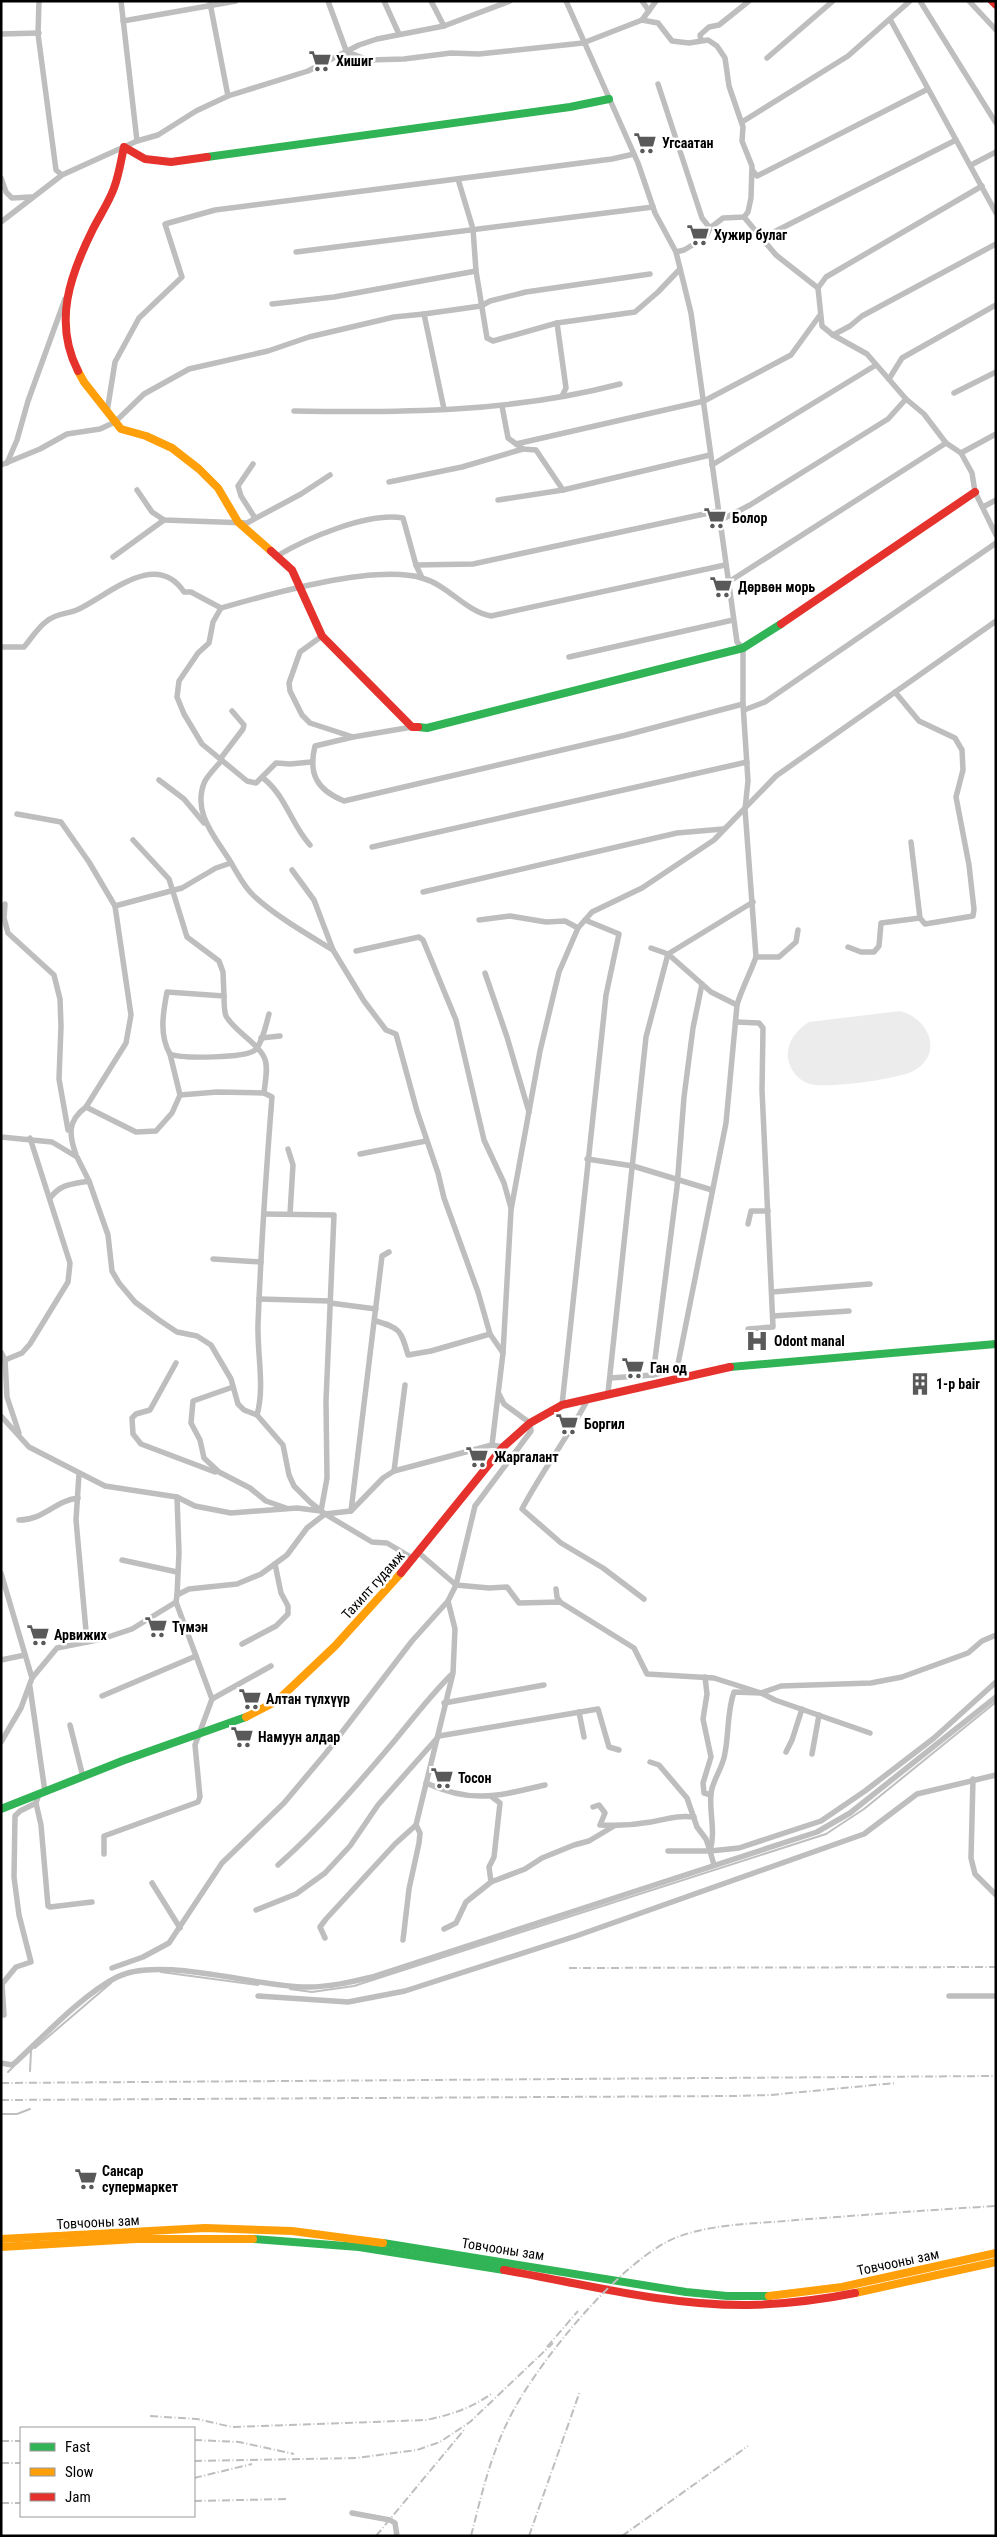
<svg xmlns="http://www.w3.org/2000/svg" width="997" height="2537" font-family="'Roboto Condensed',sans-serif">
  <rect width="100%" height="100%" fill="#fff"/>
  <!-- garden -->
  <path fill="#ececec" d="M900,1011c28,7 44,41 15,59 -13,9 -91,19 -105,14 -11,-3 -20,-14 -22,-25 -2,-16 8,-29 21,-37z"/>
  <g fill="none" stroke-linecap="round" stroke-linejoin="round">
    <!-- stream -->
    <g stroke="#bfbfbf" stroke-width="2">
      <path d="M161,1972l97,13"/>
      <path d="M290,1989l22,3 42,-6 472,-152 38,-25 132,-107"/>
      <path d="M35,2048l76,-65"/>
      <path d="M30,2071l1,-20"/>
      <path d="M8,2072l6,-6"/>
      <path d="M1,2114h16l13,-5"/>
    </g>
    <!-- street -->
    <g stroke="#bebebe" stroke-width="5.5">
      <path d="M39,1l-1,33 18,136 6,5"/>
      <path d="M121,1l16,140"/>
      <path d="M328,1l19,52c9,1 15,6 22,7l35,-1 47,-6 28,1 104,-11 59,-23 14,-19"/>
      <path d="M384,1l15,33"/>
      <path d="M431,1l13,25"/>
      <path d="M566,1l72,162 17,50 21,39 15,61 46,329 6,6v56l5,77 -3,28 11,148c-6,17 -14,31 -19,48l-11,118 -49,246 -24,6 -43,3"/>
      <path d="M642,1l7,10"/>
      <path d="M920,1l76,122"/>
      <path d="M969,1l27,29"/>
      <path d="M210,3l18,93"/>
      <path d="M642,20l16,3 14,18 17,2 19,-3 9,6 8,12 4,28 14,41 -1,14 10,25 -1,32 -3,14 -4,5 -21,1 -13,10 -4,9 -22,13 -8,2"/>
      <path d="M123,21l113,-20"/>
      <path d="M891,21l105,192"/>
      <path d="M1,34l38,-1"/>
      <path d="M701,40l-1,-5 9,-8 10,-2 30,-24"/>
      <path d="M767,58l66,-57"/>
      <path d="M658,84l44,134 8,10"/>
      <path d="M742,122l106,-66 62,-55"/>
      <path d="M971,165l25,-13"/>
      <path d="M753,171l4,5 4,-2 167,-85"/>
      <path d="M1,178l5,14 6,6 19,-1"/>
      <path d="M458,179l15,50 3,42 11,67 6,3 64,-18 78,-11 23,-20 22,-23"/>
      <path d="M982,186l-156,91 -8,11 4,38 11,9 17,-9 12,-10 134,-72"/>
      <path d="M744,217l32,38 42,33"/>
      <path d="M1,222l61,-47 75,-34 21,-6 38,-24 32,-15 80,-25 51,-26 18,-6 67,-13 66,-25"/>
      <path d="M764,237l192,-97"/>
      <path d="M296,252l357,-45"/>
      <path d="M272,304l62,-7 142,-26"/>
      <path d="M557,323l9,65 -4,8"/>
      <path d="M833,335l34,19 39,45 18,15 22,29 15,10 11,20 3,19 21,43"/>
      <path d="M889,379l13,-21 94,-53"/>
      <path d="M954,393l42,-21"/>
      <path d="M502,406l6,32 15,11 13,1 27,40"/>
      <path d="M444,409l-20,-95 57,-8 9,-5 36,-9 124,-18"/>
      <path d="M294,411c109,2 220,1 326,-27"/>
      <path d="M107,412l8,-50 24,-44 43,-41 -17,-53 50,-14 397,-51 22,-5"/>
      <path d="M516,444l188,-43 87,-46 29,-40"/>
      <path d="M961,453l35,-19"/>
      <path d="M7,463l10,-23 11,-39 37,-102"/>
      <path d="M253,464l-15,22 3,10 14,22"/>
      <path d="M1,465l39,-16 27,-15 33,-5 15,-7 29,-28 45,-25 79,-18 41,-14 85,-20 30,-3"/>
      <path d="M712,465l164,-100"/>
      <path d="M389,482l73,-15 61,-18"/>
      <path d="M137,490l15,22 12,8 83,3 54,-29 29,-19"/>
      <path d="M498,500l65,-10 147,-35"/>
      <path d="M983,507l13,-7"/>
      <path d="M719,521l31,-16 138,-86 18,-20"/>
      <path d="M277,556c30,-18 91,-44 126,-38l13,47 6,13"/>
      <path d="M113,557l51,-37"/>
      <path d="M416,565l57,-1 245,-53"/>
      <path d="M727,583l219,-140"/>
      <path d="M221,608l-8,14 -4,21 -11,10 -19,28 -2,16 7,17 18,30 45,37 9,2 20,-20 14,1 21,-2"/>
      <path d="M322,636l-22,16 -11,31 1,8 12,24 8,8 43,14 59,-10"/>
      <path d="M1,647h23c7,-8 14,-20 23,-26 9,-8 22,-7 32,-12 31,-15 77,-59 105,-17h7l30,16c49,-14 153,-44 201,-30 26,7 43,33 69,38l234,-51"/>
      <path d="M569,657l164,-37"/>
      <path d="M895,692l24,29 36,17 7,12 1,20 -7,27 13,68 5,44 -1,7 -48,8 -5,-6 -9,-76"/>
      <path d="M744,710l21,-8 231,-159"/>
      <path d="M353,737l-38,9c-7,28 2,44 29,55l282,-66 117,-31"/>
      <path d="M221,758l22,-29 1,-4 -12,-14"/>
      <path d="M222,760c-6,7 -13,14 -17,21 -14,31 11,57 25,80 8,13 13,25 24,35 23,21 53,38 79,54"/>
      <path d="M263,778c23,18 28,46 47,67"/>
      <path d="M159,780l25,19 20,24"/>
      <path d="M17,814l44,8 28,40 26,44 67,-18 34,-20 15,-5"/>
      <path d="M133,840l36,39 18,58 32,24 4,11 1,24"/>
      <path d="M372,847l375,-85"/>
      <path d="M292,870l22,30 19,50 31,51 22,29 10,4 21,77 21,62 6,25 34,94 12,42 13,19"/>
      <path d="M423,892l254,-59 46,-4"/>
      <path d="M5,904l-1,14 4,15 46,42 6,24 1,27 -2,53 9,51"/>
      <path d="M479,920l31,-4 36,6 19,-1 13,7"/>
      <path d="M848,947l13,5h13l5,-6 2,-23 39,-5"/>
      <path d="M651,948l17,6 43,38 26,13"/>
      <path d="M356,951l63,-14 4,3 33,80 28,120 20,43 7,25"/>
      <path d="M756,957h23l17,-15 2,-12"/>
      <path d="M485,973l22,64 22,75"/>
      <path d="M269,1014c-3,10 -6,28 -14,36 -9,8 -73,9 -85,4 -11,-19 -7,-41 -3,-62l57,4c0,6 0,15 2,20 9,16 30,25 38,41 5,9 1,25 0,36l8,4c-6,76 -11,151 -14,227 -1,30 7,62 -1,91l26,30 6,30 5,11 16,16 15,12 47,28 15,1 27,16"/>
      <path d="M736,1022l23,1 4,5 -1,62 11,237 -25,2"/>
      <path d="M261,1038l19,-2"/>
      <path d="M170,1054l10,41 37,-3 47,1"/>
      <path d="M86,1107l50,25 20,-1 16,-18 8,-18"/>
      <path d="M1,1137l51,5 25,15 12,24 19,54 4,36 7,12 16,19 24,18 18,12 20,4 14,9 20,34 7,25 6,6 13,5"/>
      <path d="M288,1149l5,16 -3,49"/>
      <path d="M360,1154l66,-13"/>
      <path d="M76,1155c-7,-20 -9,-34 10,-48l40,-64 5,-28 -16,-109"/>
      <path d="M587,1159l46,7 79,24"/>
      <path d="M50,1198c11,-14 21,-14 39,-17"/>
      <path d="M748,1224l3,-13h17"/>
      <path d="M213,1259l48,3"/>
      <path d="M772,1292l98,-8"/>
      <path d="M259,1299l71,2"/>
      <path d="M330,1303l46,6"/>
      <path d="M773,1316l76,-5"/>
      <path d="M376,1321c24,7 25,9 32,34l23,-4 59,-17"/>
      <path d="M1,1352l4,8 2,37 12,36"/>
      <path d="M5,1360l17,-7 8,-9 38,-62 2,-19 -40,-125"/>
      <path d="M176,1363l-26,47 -14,4 -4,4 1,16 8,10 74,28"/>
      <path d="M653,1375l24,-188 7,-90 9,-69 9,-44"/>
      <path d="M233,1387l-40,14 -2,22 9,17 4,18 15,14 31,16 16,13 20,7"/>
      <path d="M608,1393l38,-356 22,-83 85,-52"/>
      <path d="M588,1399c-20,38 -46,72 -66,110l39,34 42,25 41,31"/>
      <path d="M562,1405l40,-372 4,-38 13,-61 -34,-14"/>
      <path d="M1,1416l28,31 76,39 72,11 18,9 36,7 66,-5 24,3 6,-33 -1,-77 8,-186 -70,-1"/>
      <path d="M492,1445l11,-92 8,-143 29,-159 19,-79 19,-44 14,-16 50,-24 72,-48 62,-64 220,-155"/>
      <path d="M394,1471l11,-86"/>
      <path d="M79,1474l-3,46 11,122"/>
      <path d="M351,1511l31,-255 7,-4"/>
      <path d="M19,1520c25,0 35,-19 59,-22"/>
      <path d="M419,1553l37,32 33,3 18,-1 12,16 41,-1 74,46 13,26 67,4 47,15 20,-7 90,-3 31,-6 66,-24 14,-12 14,-6"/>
      <path d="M122,1560l55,12"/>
      <path d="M1,1573l31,105"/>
      <path d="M556,1589l1,8 3,5"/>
      <path d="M177,1595l2,-42 -2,-56"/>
      <path d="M242,1644l34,-18 12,-12v-8l-7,-13 -6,-29"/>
      <path d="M1,1660l24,-5"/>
      <path d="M705,1677l2,17 -4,25 8,38 -8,26 1,10 7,2"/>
      <path d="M30,1687l15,105"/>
      <path d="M102,1696l94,-40"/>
      <path d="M212,1699l59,-33"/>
      <path d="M444,1703l100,-18"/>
      <path d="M579,1712l5,25"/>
      <path d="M70,1725l13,52"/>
      <path d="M1,1742l20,-34 11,-30 25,-30 45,-9 30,-10 44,-27 1,-7 12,-6 48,-5 24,-10 26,-19 20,-27 18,-14 26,-3 32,-33 11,-7 98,-26 11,2"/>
      <path d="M786,1752l6,-12 10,-31"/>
      <path d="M812,1754l7,-39"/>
      <path d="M650,1762l9,3 28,33 10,29 9,12 4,12"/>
      <path d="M973,1779l-2,79 4,16 21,21"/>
      <path d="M426,1783c46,21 72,13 119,2"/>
      <path d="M36,1803l5,22 7,81 2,1 42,-5"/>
      <path d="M593,1807l6,-2 6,8 -5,12c17,1 34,0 51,-3 16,-3 27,-7 43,-5"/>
      <path d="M668,1851h42l4,14"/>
      <path d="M710,1851l29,-3 82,-27 44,-30 69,-53 62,-56"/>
      <path d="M710,1851c6,-20 -1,-38 1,-58 2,-14 12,-25 14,-40 4,-20 2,-42 9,-61l27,1 14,7 95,33"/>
      <path d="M104,1854v-18l94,-34 2,-5 -5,-52 17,-46 -36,-97"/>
      <path d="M278,1865c43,-38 81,-82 118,-126 18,-22 35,-44 55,-64"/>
      <path d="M491,1882l34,-13 17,-11 32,-13 15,-4 25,-15"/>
      <path d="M152,1883l28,45"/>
      <path d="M256,1910l40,-16 29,-21 25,-27 28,-41 61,-69 159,-27 11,38 10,3"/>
      <path d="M444,1929l12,-6 10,-21 25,-20 -2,-15 5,-10 6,-54 -8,-6"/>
      <path d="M325,1938l-5,-11 6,-8 69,-75 21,-19 37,-152 2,-44 -7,-28 8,-16 19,-79 56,-75 -1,-8 -26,-19 -5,-10"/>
      <path d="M403,1940l6,-51 10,-46 1,-10 -4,-8"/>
      <path d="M112,1968l31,-11 26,-14 53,-80 62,-60 42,-50 86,-112 36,-40"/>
      <path d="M258,1996l90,6 57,-11 171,-55 288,-102 53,-40 79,-19"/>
      <path d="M949,1996h47"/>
      <path d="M1,2015h3l-2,-31 14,-17 15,-5 -12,-47 -5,-38 1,-61 5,-5 16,-8 3,-9"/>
      <path d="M1,2063l11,2 4,-3c29,-27 66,-67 101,-85 43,-22 142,11 191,10 22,0 43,-5 64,-10l445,-145 33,-19 146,-116"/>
      <path d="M352,2513l38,7 5,3 2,13"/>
    </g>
    <!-- fast -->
    <g stroke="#30b455" stroke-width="8">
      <path d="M207,157l363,-50 39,-8"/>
      <path d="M418,727l9,1 316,-80 38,-24"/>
      <path d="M730,1367l266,-23"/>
      <path d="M1,1809l121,-48 124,-44"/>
      <path d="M253,2239l106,8 145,23"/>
      <path d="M383,2243l303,49 41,4h42"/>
    </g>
    <!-- slow -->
    <g stroke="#ff9f0a" stroke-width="8">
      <path d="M78,371l6,11 37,47 25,7 26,12 27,21 19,19 20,34 33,29"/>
      <path d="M246,1717l31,-16 58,-55 66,-73"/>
      <path d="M1,2239l204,-11 87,3 91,12"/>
      <path d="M1,2247l135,-8h117"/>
      <path d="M855,2293l141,-31"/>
      <path d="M769,2296l73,-9 154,-34"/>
    </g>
    <!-- jam -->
    <g stroke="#e5322d" stroke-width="8">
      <path d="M992,1l4,4"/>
      <path d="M78,371c-25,-49 -8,-96 15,-142 7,-14 16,-27 21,-41 5,-13 7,-28 10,-41l21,12 26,3 36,-5"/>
      <path d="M271,551l21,19 30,66 90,91h6"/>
      <path d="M781,624l194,-132"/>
      <path d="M401,1573l102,-126 27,-24 32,-18 168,-38"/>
      <path d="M504,2270c80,14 163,36 245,35 35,-1 71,-5 106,-12"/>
    </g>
    <!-- rail -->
    <g stroke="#bebebe" stroke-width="2" stroke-dasharray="8 2.5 1 2.5" stroke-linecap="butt">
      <path d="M569,1968l427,-1"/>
      <path d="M1,2083l995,-7"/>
      <path d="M1,2100l732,-4 37,-1 126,-12"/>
      <path d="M547,2347l31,-36"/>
      <path d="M150,2416l47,3 35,8 194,-7c24,-5 46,-12 65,-26"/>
      <path d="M194,2440l45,2 55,12"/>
      <path d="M1,2441h20"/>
      <path d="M194,2461l162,-3 61,-8 23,-8 30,-20 83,-79"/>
      <path d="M1,2463h20"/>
      <path d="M194,2478l58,-14"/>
      <path d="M194,2501l94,-2"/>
      <path d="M1,2503h20"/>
      <path d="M376,2536l88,-106"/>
      <path d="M471,2536c10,-39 19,-79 37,-115 26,-55 115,-165 172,-185 37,-13 78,-12 116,-16 67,-5 133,-10 200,-14"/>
      <path d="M529,2536l51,-145"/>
      <path d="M622,2536l126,-90"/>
    </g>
  </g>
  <!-- icons -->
  <defs>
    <symbol id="supermarket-bare" viewBox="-9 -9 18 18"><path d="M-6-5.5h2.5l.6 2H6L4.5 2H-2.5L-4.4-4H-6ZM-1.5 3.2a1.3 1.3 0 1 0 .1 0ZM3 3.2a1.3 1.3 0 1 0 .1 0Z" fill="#595959" stroke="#fff" stroke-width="2.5" paint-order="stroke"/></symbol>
    <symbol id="hospital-bare" viewBox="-9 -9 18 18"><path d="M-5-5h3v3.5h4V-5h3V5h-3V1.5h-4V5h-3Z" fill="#595959" stroke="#fff" stroke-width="2.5" paint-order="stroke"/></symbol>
    <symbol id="building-bare" viewBox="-9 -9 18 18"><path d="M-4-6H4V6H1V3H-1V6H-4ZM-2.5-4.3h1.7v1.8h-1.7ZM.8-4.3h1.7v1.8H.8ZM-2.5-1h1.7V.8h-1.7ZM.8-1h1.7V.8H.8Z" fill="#595959" stroke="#fff" stroke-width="2.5" paint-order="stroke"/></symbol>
  </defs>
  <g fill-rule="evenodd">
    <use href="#supermarket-bare" x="304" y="45" width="32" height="32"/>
    <use href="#supermarket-bare" x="629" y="127" width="32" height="32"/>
    <use href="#supermarket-bare" x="682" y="219" width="32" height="32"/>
    <use href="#supermarket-bare" x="699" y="502" width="32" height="32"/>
    <use href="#supermarket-bare" x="705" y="571" width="32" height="32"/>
    <use href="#hospital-bare" x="741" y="1325" width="32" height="32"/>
    <use href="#supermarket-bare" x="617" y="1352" width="32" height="32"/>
    <use href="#building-bare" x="904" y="1368" width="32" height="32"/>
    <use href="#supermarket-bare" x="551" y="1408" width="32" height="32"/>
    <use href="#supermarket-bare" x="461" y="1441" width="32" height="32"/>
    <use href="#supermarket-bare" x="140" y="1611" width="32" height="32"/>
    <use href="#supermarket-bare" x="22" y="1619" width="32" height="32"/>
    <use href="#supermarket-bare" x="234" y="1683" width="32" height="32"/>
    <use href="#supermarket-bare" x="226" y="1721" width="32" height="32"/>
    <use href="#supermarket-bare" x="426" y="1762" width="32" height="32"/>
    <use href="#supermarket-bare" x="70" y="2163" width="32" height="32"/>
  </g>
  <g text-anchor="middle" stroke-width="5" stroke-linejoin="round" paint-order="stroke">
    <!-- poi labels -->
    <g font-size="14" font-weight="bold" fill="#000" stroke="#fff" text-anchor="start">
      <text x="336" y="66">Хишиг</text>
      <text x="662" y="148">Угсаатан</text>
      <text x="714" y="240">Хужир булаг</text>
      <text x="732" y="523">Болор</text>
      <text x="738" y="592">Дөрвөн морь</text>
      <text x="774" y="1346">Odont manal</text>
      <text x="650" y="1373">Ган од</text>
      <text x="936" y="1389">1-p bair</text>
      <text x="584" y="1429">Боргил</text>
      <text x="494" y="1462">Жаргалант</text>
      <text x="172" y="1632">Түмэн</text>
      <text x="54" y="1640">Арвижих</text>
      <text x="266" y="1704">Алтан түлхүүр</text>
      <text x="258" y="1742">Намуун алдар</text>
      <text x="458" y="1783">Тосон</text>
      <text x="102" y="2176">Сансар<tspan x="102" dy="16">супермаркет</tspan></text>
    </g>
    <!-- street labels -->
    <g font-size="14" fill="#000" stroke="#fff">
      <text transform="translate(373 1585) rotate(-48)" y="5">Тахилт гудамж</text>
      <text transform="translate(98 2222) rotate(-3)" y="5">Товчооны зам</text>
      <text transform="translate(503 2249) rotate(9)" y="5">Товчооны зам</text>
      <text transform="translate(898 2262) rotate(-12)" y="5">Товчооны зам</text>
    </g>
  </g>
  <!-- border -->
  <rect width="997" height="2537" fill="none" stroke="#000000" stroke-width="5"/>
  <!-- legend -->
  <rect x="20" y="2427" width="175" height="90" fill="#ffffff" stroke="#999999"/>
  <rect x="30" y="2443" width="25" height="8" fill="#30b455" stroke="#999999"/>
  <text x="65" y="2452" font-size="15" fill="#000000">Fast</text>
  <rect x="30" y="2468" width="25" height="8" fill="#ff9f0a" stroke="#999999"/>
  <text x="65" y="2477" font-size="15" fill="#000000">Slow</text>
  <rect x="30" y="2493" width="25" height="8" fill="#e5322d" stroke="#999999"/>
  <text x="65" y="2502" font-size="15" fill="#000000">Jam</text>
</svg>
